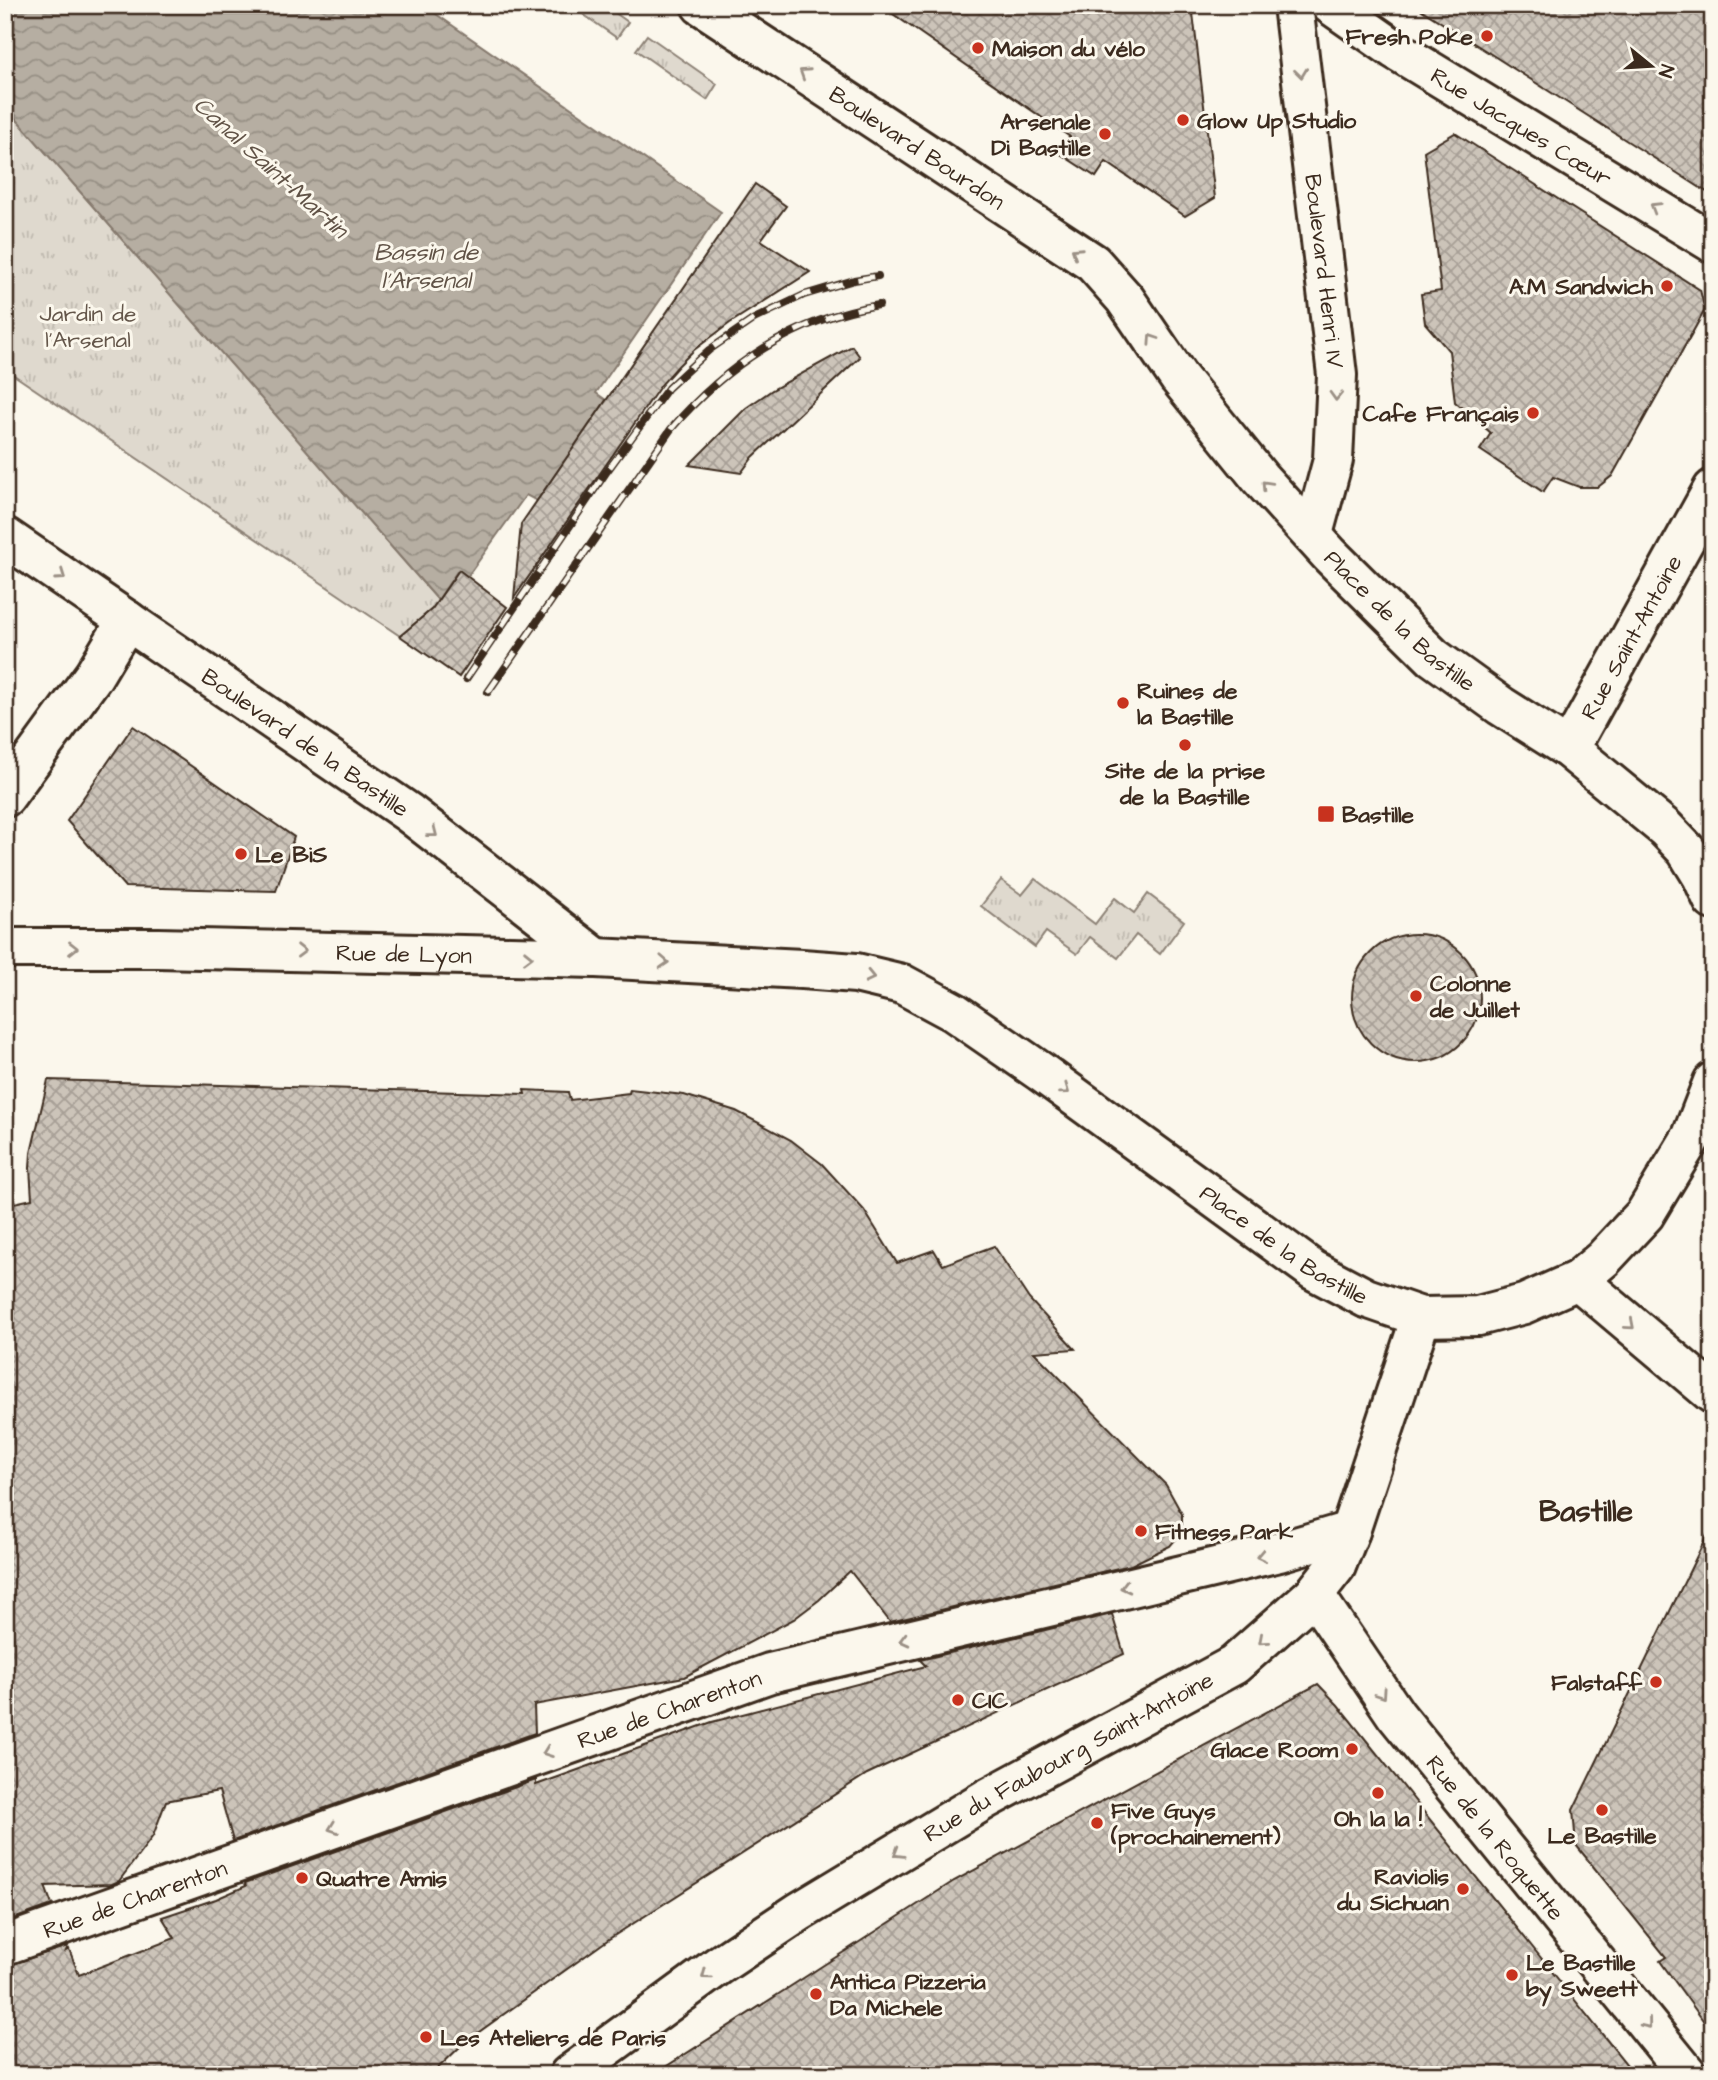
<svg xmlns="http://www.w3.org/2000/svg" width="1718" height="2080" font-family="'Architects Daughter',sans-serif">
  <defs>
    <pattern id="grass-tufts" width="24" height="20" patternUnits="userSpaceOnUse" patternTransform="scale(1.75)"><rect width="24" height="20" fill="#dfd9ce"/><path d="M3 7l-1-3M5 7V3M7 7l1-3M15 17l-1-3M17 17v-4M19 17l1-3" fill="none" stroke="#c0bab0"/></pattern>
    <pattern id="water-waves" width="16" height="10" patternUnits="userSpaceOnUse" patternTransform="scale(1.75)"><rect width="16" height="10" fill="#b6aea2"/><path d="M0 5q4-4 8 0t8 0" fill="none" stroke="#958e83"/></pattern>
    <pattern id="building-cross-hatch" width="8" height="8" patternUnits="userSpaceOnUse" patternTransform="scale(1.75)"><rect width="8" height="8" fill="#ccc4b9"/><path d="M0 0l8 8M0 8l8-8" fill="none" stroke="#a79f96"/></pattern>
  </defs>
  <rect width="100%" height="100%" fill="#fbf7ec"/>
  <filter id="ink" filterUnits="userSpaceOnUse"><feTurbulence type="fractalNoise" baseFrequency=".0143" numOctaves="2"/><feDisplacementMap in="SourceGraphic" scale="14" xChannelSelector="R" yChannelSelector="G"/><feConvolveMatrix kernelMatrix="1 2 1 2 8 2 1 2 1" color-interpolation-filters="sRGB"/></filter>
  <g filter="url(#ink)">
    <!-- grass -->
    <g fill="url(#grass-tufts)" stroke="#8d8276" stroke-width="2">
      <path d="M570,5h34l24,17 -11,16z"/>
      <path d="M647,35l70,49 -10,16 -71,-50z"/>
      <path d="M5,106l433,494 -6,9 -32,27 -395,-267z"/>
      <path d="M1035,879l60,45 20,-26 19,15 14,-19 36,27 -24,33 -24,-19 -18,23 -28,-21 -13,17 -31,-22 -11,15 -54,-41 20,-26 21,15z"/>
    </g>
    <!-- water -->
    <path fill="url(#water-waves)" stroke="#85796d" stroke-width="2" d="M5,5h418l298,207 -125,181 10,7 -69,101 -11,-6 -59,82 -9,-7 -20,30 -433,-494z"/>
    <!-- building -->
    <g fill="url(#building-cross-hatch)" stroke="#3b2a1e" stroke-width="2">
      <path d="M880,5h312l23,193 -30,18 -79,-54 -10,15 -37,-24 11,-16z"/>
      <path d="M1414,5h299v191l-42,-27z"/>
      <path d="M1455,133l245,157 5,20 -93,166 -14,11h-19l-26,-10 -10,15 -63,-42 11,-17 -36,-31 -6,-51 -24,-28 -4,-29 20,-3 -17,-140z"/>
      <path d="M755,184l31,22 -25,34 49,32 -80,51 -36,27 -16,16 -17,19 -147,213 7,-74z"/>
      <path d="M852,346l8,11 -107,100 -12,16 -52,-8 57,-57 26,-18z"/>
      <path d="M459,570l48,37 -48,70 -59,-41 32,-27z"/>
      <path d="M133,726l161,111 -18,54 -151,-4 -58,-66z"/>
      <circle cx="1416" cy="998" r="64"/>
      <path d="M48,1080l477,14 -1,-4 44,2 2,8 59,-7 1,-4 54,6 52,16 55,29 31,24 42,46 33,53 37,-13 9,15 51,-19 35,53 46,50 -41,3 132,133 16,29v18l-12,14 -39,19 -241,57 -40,-51 -31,29 -25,19 -110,58 -150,28 1,28 -302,108 -14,-50 -53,10 -13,35 -34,45 -7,3 -67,2 7,19 -47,17v-717l27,-6 -2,-31 1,-15z"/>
      <path d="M1713,1523v511l-53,-73 6,-4 -90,-112 -3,-35z"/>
      <path d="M1112,1614l12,40 -257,120 -258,165 -144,103 -34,33h-426v-109l63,-20 -2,5 3,-2 10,26 96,-37 -13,-21 54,-18 30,-13 -1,-3 291,-103v5l176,-63 214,-56 -6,-6z"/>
      <path d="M1318,1684l20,21 297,370h-982l301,-194z"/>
    </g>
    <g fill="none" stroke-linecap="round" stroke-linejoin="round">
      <defs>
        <g id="minor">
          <path id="s1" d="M1331,5l63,44 319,194"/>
          <path id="s2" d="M1569,749l144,-260"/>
          <path d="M5,797l89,-122 33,-55"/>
          <path d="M1578,1280l135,114"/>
          <path id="s3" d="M1314,1594l82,121 292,360"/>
          <path id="s4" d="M5,1945l765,-272 509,-121 71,-21"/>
        </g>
        <g id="major">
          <path id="s5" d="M701,5l392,258 32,36 54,79 81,100 70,77 103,102 68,49 68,43 96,79 21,22 16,26 11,24"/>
          <path id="s6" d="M1293,5l44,370 -4,85 -20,74"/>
          <path id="s7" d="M5,537l404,276 187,145"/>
          <path id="s8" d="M5,948h153l438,10 206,11 54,4 46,11 52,28 87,60 272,198 53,28 55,19 57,-1 46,-12 54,-24 25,-21 42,-45 47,-78 21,-54"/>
          <path id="s9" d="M569,2075l149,-109 81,-54 187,-113 248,-134 80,-71 22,-28 14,-35 71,-214"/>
        </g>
      </defs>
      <!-- minor casing -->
      <use href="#minor" stroke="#3b2a1e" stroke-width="44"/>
      <!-- major casing -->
      <use href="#major" stroke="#3b2a1e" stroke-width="44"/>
      <!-- minor -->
      <use href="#minor" stroke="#fbf7ec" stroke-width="38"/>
      <!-- major -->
      <use href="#major" stroke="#fbf7ec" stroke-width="38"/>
      <defs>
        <g id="rail">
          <path d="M466,679l139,-205 63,-86 41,-38 45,-31 50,-24 50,-15 24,-4"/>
          <path d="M488,692l183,-263c54,-63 124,-111 208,-124"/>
        </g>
      </defs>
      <!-- rail casing -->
      <use href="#rail" stroke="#3b2a1e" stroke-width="8"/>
      <!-- rail -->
      <use href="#rail" stroke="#fbf7ec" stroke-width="5" stroke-dasharray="16" stroke-linecap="butt"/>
    </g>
    <!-- one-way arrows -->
    <defs><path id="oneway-chevron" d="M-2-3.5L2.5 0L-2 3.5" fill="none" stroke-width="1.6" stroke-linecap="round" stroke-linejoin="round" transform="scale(1.75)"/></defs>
    <g stroke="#9b9085">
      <use href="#oneway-chevron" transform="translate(804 73) rotate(-147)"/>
      <use href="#oneway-chevron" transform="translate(1301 73) rotate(83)"/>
      <use href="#oneway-chevron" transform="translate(1655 207) rotate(-149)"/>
      <use href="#oneway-chevron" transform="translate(1076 252) rotate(-147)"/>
      <use href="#oneway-chevron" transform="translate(1152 339) rotate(-124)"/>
      <use href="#oneway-chevron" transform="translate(1336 396) rotate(92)"/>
      <use href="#oneway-chevron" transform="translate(1266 485) rotate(-133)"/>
      <use href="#oneway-chevron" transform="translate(61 576) rotate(35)"/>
      <use href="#oneway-chevron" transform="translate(433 833) rotate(38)"/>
      <use href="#oneway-chevron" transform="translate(73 948)"/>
      <use href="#oneway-chevron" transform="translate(301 951) rotate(1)"/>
      <use href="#oneway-chevron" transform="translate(528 957) rotate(1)"/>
      <use href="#oneway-chevron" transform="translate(664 962) rotate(3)"/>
      <use href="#oneway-chevron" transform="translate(870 977) rotate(13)"/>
      <use href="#oneway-chevron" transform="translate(1065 1090) rotate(36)"/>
      <use href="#oneway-chevron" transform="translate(1630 1325) rotate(41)"/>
      <use href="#oneway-chevron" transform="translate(1261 1556) rotate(168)"/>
      <use href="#oneway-chevron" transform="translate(1125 1587) rotate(166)"/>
      <use href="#oneway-chevron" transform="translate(904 1640) rotate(166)"/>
      <use href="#oneway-chevron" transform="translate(1263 1640) rotate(139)"/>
      <use href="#oneway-chevron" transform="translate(1382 1694) rotate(56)"/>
      <use href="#oneway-chevron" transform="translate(547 1752) rotate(160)"/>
      <use href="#oneway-chevron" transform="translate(333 1828) rotate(160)"/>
      <use href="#oneway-chevron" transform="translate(898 1853) rotate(149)"/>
      <use href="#oneway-chevron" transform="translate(706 1975) rotate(144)"/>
      <use href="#oneway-chevron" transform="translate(1647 2024) rotate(51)"/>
    </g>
  </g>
  <!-- markers -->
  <g fill="#c8321e" stroke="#fbf7ec" stroke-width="2.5">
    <circle cx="1487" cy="36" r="7"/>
    <circle cx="978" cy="48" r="7"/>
    <circle cx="1183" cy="120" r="7"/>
    <circle cx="1105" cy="134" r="7"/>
    <circle cx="1667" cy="286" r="7"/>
    <circle cx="1533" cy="413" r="7"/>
    <circle cx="1123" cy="703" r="7"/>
    <circle cx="1185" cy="745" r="7"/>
    <rect x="1317" y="805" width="18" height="18" rx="3.5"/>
    <circle cx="241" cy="854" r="7"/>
    <circle cx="1416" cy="996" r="7"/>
    <circle cx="1141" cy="1531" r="7"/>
    <circle cx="1656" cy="1682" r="7"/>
    <circle cx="958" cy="1700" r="7"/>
    <circle cx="1352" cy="1749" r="7"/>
    <circle cx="1378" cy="1793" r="7"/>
    <circle cx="1602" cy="1810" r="7"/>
    <circle cx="1097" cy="1823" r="7"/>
    <circle cx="302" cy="1878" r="7"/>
    <circle cx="1463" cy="1889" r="7"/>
    <circle cx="1512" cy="1975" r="7"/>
    <circle cx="816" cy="1994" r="7"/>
    <circle cx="426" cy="2037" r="7"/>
  </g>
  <g text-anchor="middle" stroke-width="6" stroke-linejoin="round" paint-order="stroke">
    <!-- poi labels -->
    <g font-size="23" font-weight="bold" fill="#3b2a1e" stroke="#fbf7ec" text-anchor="start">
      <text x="1473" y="44" text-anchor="end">Fresh Poke</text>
      <text x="992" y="56">Maison du vélo</text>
      <text x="1197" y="128">Glow Up Studio</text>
      <text x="1091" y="129" text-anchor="end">Arsenale<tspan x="1091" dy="26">Di Bastille</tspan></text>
      <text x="1653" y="294" text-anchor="end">A.M Sandwich</text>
      <text x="1519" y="421" text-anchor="end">Cafe Français</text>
      <text x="1137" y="698">Ruines de<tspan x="1137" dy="26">la Bastille</tspan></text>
      <text x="1185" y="778" text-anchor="middle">Site de la prise<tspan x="1185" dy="26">de la Bastille</tspan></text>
      <text x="1342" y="822">Bastille</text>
      <text x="255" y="862">Le BiS</text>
      <text x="1430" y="991">Colonne<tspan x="1430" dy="26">de Juillet</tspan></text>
      <text x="1155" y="1539">Fitness Park</text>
      <text x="1642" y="1690" text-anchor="end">Falstaff</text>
      <text x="972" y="1708">CIC</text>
      <text x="1338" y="1757" text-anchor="end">Glace Room</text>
      <text x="1111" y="1818">Five Guys<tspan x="1111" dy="26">(prochainement)</tspan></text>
      <text x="1378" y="1826" text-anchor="middle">Oh la la !</text>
      <text x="1602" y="1843" text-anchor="middle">Le Bastille</text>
      <text x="1449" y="1884" text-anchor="end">Raviolis<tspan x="1449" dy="26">du Sichuan</tspan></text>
      <text x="316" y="1886">Quatre Amis</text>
      <text x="1526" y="1970">Le Bastille<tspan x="1526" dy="26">by Sweett</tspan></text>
      <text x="830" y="1989">Antica Pizzeria<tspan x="830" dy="26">Da Michele</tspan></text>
      <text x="440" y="2045">Les Ateliers de Paris</text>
    </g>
    <!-- street labels -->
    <g font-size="23" fill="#3b2a1e" stroke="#fbf7ec">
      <text dy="8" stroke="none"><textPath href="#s1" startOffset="226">Rue Jacques Cœur</textPath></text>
      <text dy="8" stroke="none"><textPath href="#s5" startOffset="259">Boulevard Bourdon</textPath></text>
      <text dy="8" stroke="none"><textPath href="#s6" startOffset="268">Boulevard Henri IV</textPath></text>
      <text dy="8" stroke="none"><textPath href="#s5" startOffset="942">Place de la Bastille</textPath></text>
      <text dy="8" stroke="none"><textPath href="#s2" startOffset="128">Rue Saint-Antoine</textPath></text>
      <text dy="8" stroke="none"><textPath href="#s7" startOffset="364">Boulevard de la Bastille</textPath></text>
      <text dy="8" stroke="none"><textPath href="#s8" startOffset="399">Rue de Lyon</textPath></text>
      <text dy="8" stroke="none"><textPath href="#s8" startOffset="1362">Place de la Bastille</textPath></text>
      <text dy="8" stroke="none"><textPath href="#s4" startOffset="705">Rue de Charenton</textPath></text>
      <text dy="8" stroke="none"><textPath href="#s9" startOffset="593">Rue du Faubourg Saint-Antoine</textPath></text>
      <text dy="8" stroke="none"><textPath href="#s3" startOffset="304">Rue de la Roquette</textPath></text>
      <text dy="8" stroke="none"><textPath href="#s4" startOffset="138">Rue de Charenton</textPath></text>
    </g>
    <!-- park labels -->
    <g font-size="23" fill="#64564a" stroke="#fbf7ec">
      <text x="88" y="321">Jardin de<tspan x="88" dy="26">l'Arsenal</tspan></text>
    </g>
    <!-- water labels -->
    <g font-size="24" font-style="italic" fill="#605246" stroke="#fbf7ec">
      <text transform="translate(271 167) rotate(42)" y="8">Canal Saint-Martin</text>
      <text x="426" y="260">Bassin de<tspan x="426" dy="28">l'Arsenal</tspan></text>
    </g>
    <!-- district labels -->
    <g font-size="30" font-weight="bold" fill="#3b2a1e" stroke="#fbf7ec">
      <text x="1586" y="1521">Bastille</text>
    </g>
  </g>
  <!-- margin -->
  <rect width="1718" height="2080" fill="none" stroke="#fbf7ec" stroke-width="28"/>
  <rect x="14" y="14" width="1690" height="2052" fill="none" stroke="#3b2a1e" stroke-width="2.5" filter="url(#ink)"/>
  <!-- north arrow -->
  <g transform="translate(1651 66) rotate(108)" stroke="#fbf7ec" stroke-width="5" paint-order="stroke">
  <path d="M0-5L12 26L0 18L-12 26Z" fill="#3b2a1e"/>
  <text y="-10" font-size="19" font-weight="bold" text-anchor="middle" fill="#3b2a1e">N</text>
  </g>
</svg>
